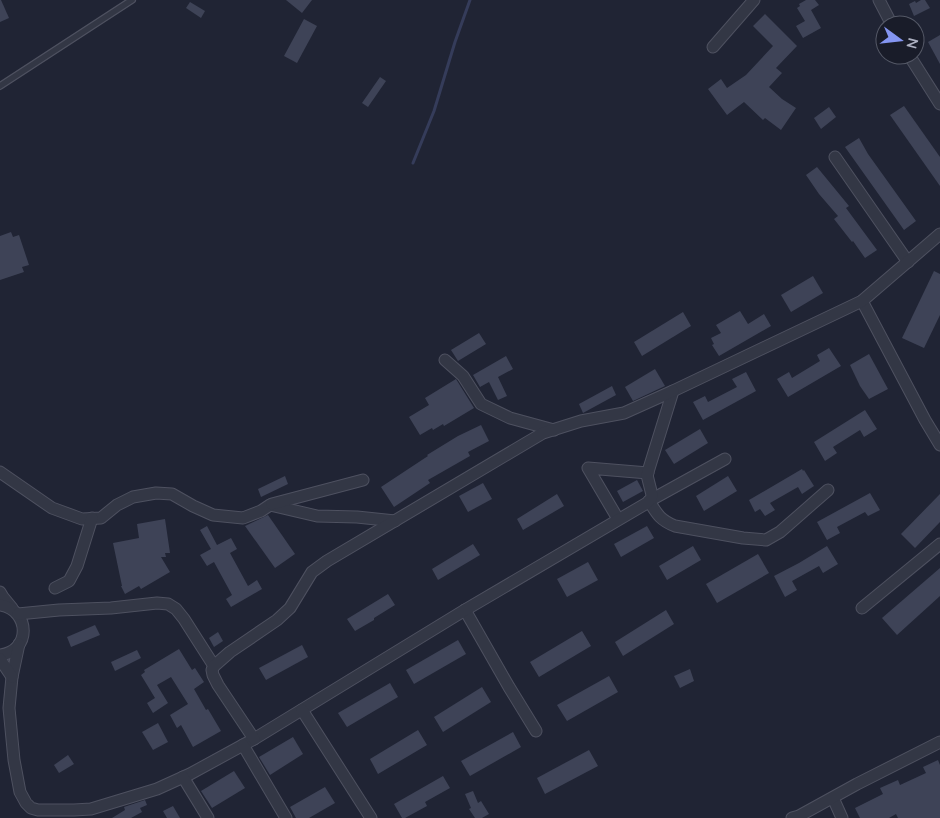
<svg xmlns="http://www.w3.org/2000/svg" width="940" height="818" font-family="'Nunito Sans',sans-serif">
  <rect width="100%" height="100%" fill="#202434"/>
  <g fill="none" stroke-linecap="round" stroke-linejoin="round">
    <!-- stream -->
    <path stroke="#353c5a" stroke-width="3" d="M413,163l21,-52 21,-69 15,-42"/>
  </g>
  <!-- building -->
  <g fill="#3e4357">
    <path d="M0,0h1l8,18 -9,4z"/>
    <path d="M286,0h26l-10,13z"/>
    <path d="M806,0h9l4,5 -8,5 10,18 -18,10 -7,-12 9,-5 -8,-13 3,-2 -1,-2z"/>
    <path d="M921,0h4l5,8 -16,8 -5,-12 6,-3 1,2z"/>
    <path d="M190,2l15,9 -4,7 -15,-10z"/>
    <path d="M765,14l32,32 -21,22 6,5 -13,14 13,12 14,9 -15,22 -16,-12 -2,2 -19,-18 -17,13 -19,-26 13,-10 6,9 19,-13 27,-29 -20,-20z"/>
    <path d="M304,19l13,7 -20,37 -13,-7z"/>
    <path d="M940,35v29l-12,-22z"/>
    <path d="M380,77l6,4 -18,26 -6,-4z"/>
    <path d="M904,106l36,51v29l-50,-71z"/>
    <path d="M829,107l7,10 -15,12 -7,-11z"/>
    <path d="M859,138l9,16 48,67 -12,9 -59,-83z"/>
    <path d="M817,167l32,39 -3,2 31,42 -12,8 -12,-17 -1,1 -18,-23 4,-3 -19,-22 -13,-19z"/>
    <path d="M11,232l2,5 6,-2 10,30 -7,2 2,5 -24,8v-44z"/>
    <path d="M934,271l6,3v41l-16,33 -22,-10z"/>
    <path d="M813,276l10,17 -32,19 -10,-17z"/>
    <path d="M740,311l8,13 16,-10 7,12 -52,30 -7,-11 2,-1 -3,-6 10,-5 -5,-8z"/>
    <path d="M683,312l8,14 -49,30 -8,-14z"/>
    <path d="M479,333l7,11 -28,17 -7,-11z"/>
    <path d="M829,348l12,18 -53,31 -11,-18 12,-7 3,6 28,-17 -3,-6z"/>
    <path d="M869,354l19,35 -19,10 -9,-13 -10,-21z"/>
    <path d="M506,356l7,13 -15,8 9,19 -9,4 -9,-18 -9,5 -7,-12z"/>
    <path d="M655,369l10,17 -32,15 -8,-14z"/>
    <path d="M746,372l10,19 -53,29 -10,-18 12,-6 3,6 29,-15 -5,-8z"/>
    <path d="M456,379l18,29 -30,18 -1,-2 -10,6 -1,-2 -12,7 -11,-18 20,-12 -4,-7z"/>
    <path d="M612,386l4,9 -33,18 -4,-9z"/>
    <path d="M865,410l12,19 -13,8 -4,-7 -27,17 4,6 -12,8 -11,-19z"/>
    <path d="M481,425l8,16 -21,11 2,4 -42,24 2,3 -36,24 -13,-20 47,-31 -1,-1 31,-19z"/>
    <path d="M700,429l8,14 -34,21 -9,-14z"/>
    <path d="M802,469l1,2 1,-1 10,16 -12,8 -4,-7 -28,16 5,7 -10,6 -5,-7 -5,3 -6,-12z"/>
    <path d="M285,476l3,8 -27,13 -3,-8z"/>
    <path d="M728,476l9,15 -33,20 -8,-15z"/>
    <path d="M637,480l6,11 -20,11 -6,-11z"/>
    <path d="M483,483l9,16 -24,13 -9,-16z"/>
    <path d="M870,493l10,17 -12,6 -3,-4 -28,15 3,6 -13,7 -10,-18z"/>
    <path d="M557,494l7,12 -41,24 -6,-11z"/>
    <path d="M940,494v28l-25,26 -14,-14z"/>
    <path d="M268,515l27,39 -20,14 -30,-42z"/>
    <path d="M165,519l5,34h-5l1,4h-5l9,15 -29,17 -2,-3 -14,8 -4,-8h1l-9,-43 26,-5 -2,-14z"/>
    <path d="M207,526l10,19 14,-7 6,11 -7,4 18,33 9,-6 5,9 -31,18 -5,-8 6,-4 -18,-33 -7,4 -7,-11 11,-6 -11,-19z"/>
    <path d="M647,526l7,12 -33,19 -7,-13z"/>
    <path d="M473,544l7,11 -42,25 -6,-11z"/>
    <path d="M693,546l8,14 -34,20 -8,-14z"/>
    <path d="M827,546l11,18 -15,9 -4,-7 -27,15 5,9 -12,7 -11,-21 25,-13z"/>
    <path d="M758,554l11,19 -52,30 -11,-19z"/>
    <path d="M588,562l10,18 -31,17 -10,-18z"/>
    <path d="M940,568v28l-43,39 -15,-17z"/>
    <path d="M388,594l7,11 -21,13v2l-19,11 -8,-12z"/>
    <path d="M666,610l8,14 -51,32 -8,-14z"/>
    <path d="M95,625l5,10 -29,12 -4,-10z"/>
    <path d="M582,631l9,15 -52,31 -9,-15z"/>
    <path d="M218,632l5,9 -9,6 -5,-9z"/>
    <path d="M458,640l8,14 -52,30 -8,-14z"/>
    <path d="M302,645l6,12 -42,23 -7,-12z"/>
    <path d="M179,649l13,21 3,-2 9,14 -10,7 12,21 2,-1 13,22 -28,16 -12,-22 -4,3 -7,-13 18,-11 -17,-27 -14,8 11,18 -15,10 -6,-10 8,-5 -14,-23 4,-3 -1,-2z"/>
    <path d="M137,650l4,8 -26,13 -4,-9z"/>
    <path d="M690,669l4,12 -14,7 -6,-12z"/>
    <path d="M609,676l9,16 -51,29 -10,-16z"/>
    <path d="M390,683l8,14 -51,30 -9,-14z"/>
    <path d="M482,687l9,15 -48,30 -9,-15z"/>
    <path d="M158,723l10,19 -15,8 -11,-18z"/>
    <path d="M418,730l9,15 -49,29 -8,-15z"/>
    <path d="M513,732l8,15 -51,29 -9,-15z"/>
    <path d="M293,737l10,17 -33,21 -11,-18z"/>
    <path d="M589,750l9,16 -53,28 -8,-16z"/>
    <path d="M68,755l6,9 -15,9 -5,-8z"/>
    <path d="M938,760l2,5v53h-42l-2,-4 -7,4h-29l-5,-10 28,-14 -3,-6 18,-8 2,5 26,-12 -3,-6z"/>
    <path d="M234,771l11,17 -33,20 -11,-17z"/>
    <path d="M443,776l7,12 -25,14 2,4 -22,12h-3l-8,-14z"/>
    <path d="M325,787l10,16 -26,15h-13l-6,-11z"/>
    <path d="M473,791l5,12 3,-2 8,13 -7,4h-7l-6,-9 2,-1 -6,-14z"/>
    <path d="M145,800l2,5 -7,3 2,4 -11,6h-19l13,-8 -1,-3z"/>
    <path d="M173,806l7,12h-13l-4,-7z"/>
  </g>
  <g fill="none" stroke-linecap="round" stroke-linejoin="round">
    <defs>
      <path id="service" d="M0,86l132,-86"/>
      <g id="minor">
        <path d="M879,0l13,25"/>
        <path d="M713,47l41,-47"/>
        <path d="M909,55l31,49"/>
        <path d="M835,157l73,105"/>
        <path d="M862,301l63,119 15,25"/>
        <path d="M445,360l18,16 18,28 29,14 44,12"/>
        <path d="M725,459l-76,42c8,13 11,19 26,25l68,12 23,2 14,-8 48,-42"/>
        <path d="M0,472l52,36 30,11 19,-1 16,-13 16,-8 23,-4 16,1 21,12 20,9 30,3 18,-7 9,-6 47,11 40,1 38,4"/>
        <path d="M272,504l91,-24"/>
        <path d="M618,519l-30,-51 60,5"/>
        <path d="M55,588l14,-7 8,-15 15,-48"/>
        <path d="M0,592l3,5 9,11"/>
        <path d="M0,605c31,5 31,47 0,50"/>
        <path d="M862,608l78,-64"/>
        <path d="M465,610l44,77 27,44"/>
        <path d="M18,614l41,-4 52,-2 46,-5 11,1 8,5 8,10 30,47"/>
        <path d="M19,644l-7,33 -3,31 5,52 6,32 6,11 5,5 7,2h36l17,-1 66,-20 33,-15 64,-35 211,-129 182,-107 4,-4 1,-4 -5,-20 26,-84 189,-90 78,-67"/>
        <path d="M0,659l12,18"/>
        <path d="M302,710l69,108"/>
        <path d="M254,739l-36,-54 -5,-10 -1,-5 2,-4 16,-14 47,-32 13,-12 22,-36 15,-11 216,-128 38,-12 43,-8 49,-22"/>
        <path d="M243,745l43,73"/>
        <path d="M183,777l25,41"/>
        <path d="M833,798l9,20"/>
        <path d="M792,818l7,-2 58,-32 83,-42"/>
      </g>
    </defs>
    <!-- service casing -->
    <use href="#service" stroke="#4e5160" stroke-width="8"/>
    <!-- minor casing -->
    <use href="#minor" stroke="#4e5160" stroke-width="13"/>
    <!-- service -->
    <use href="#service" stroke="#333745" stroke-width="5.5"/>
    <!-- minor -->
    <use href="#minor" stroke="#333745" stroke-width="11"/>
  </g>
  <!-- north arrow -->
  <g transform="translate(900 40) rotate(105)"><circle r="24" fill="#191c29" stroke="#545866"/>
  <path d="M0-4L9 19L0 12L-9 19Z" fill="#8495f1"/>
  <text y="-8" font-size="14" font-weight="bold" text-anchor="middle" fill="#adb1c2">N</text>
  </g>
</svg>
